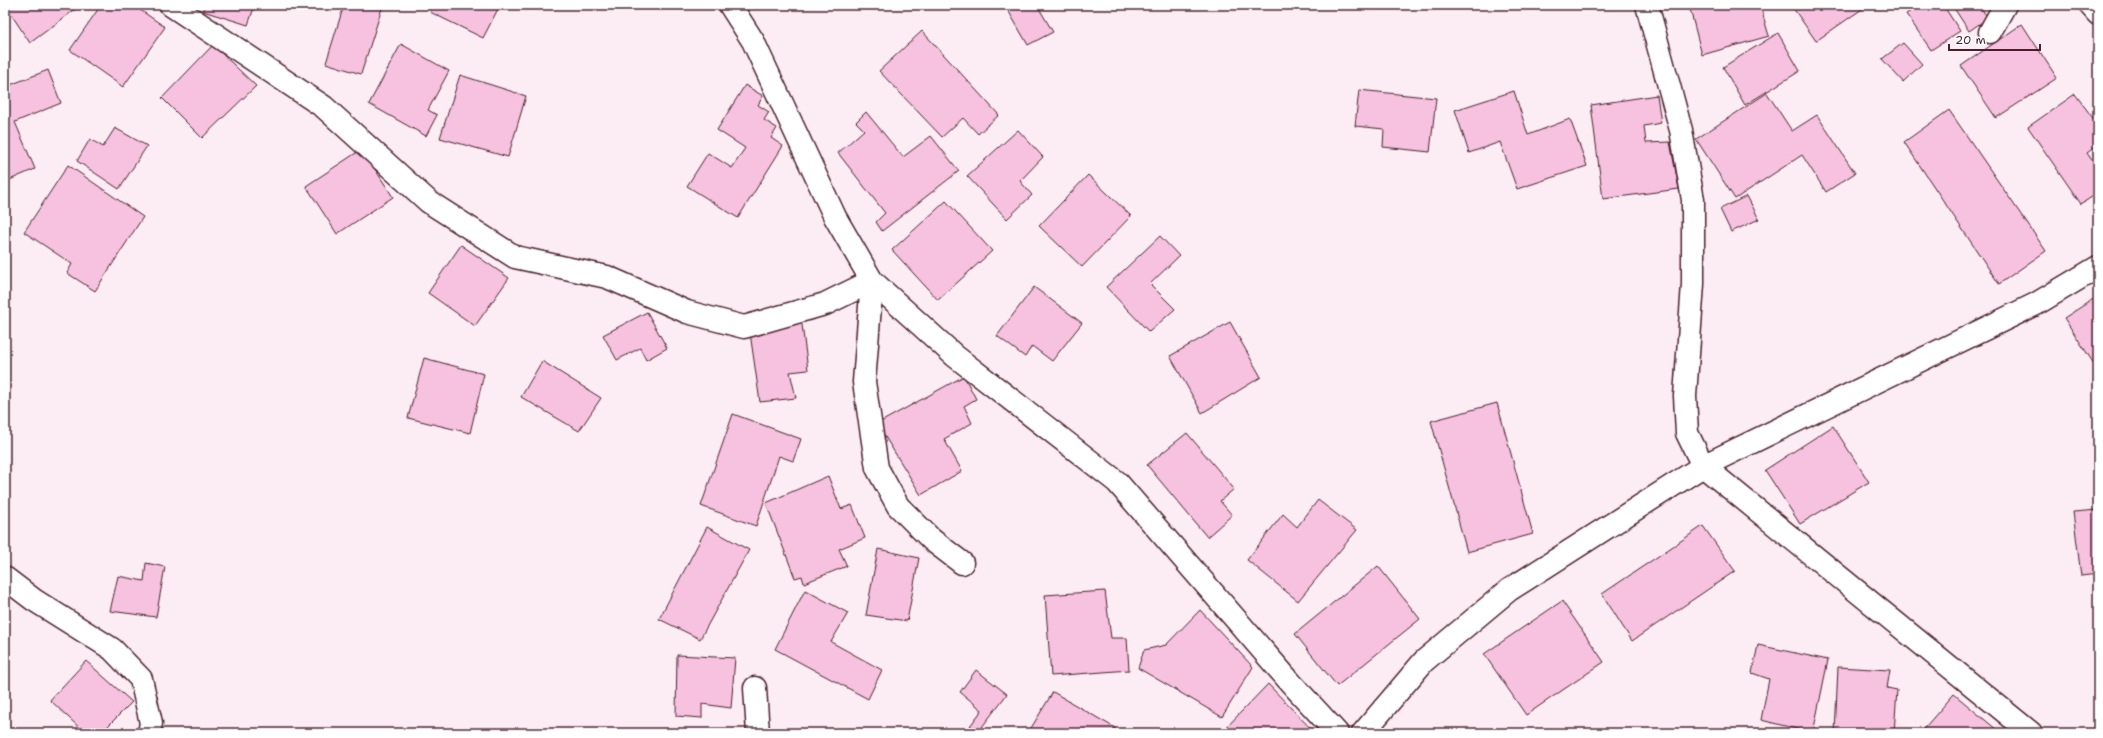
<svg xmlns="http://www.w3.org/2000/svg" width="2103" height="738" font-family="'Shantell Sans',sans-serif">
  <rect width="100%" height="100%" fill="#fcedf5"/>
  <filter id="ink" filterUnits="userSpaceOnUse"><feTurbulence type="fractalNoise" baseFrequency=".025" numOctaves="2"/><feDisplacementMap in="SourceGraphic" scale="8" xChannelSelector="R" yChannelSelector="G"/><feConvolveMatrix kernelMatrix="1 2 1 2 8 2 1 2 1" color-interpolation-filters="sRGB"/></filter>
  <g filter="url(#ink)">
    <!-- building -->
    <g fill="#f6c2df" stroke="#4a1f2b">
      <path d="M5,5h76l-51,38z"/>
      <path d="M101,5h32l32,22 -42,60 -53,-37z"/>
      <path d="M205,5h50l-7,20 -45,-14z"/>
      <path d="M344,5h39l-22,69 -35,-11z"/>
      <path d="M434,5h66l-17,33 -53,-26z"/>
      <path d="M1005,5h32l16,27 -25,13z"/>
      <path d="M1689,5h71l9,31 -67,19z"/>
      <path d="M1791,5h73l1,2 -49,34z"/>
      <path d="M1920,5h30l-5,3 15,23 -29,19 -25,-36z"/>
      <path d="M1952,5h27l9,13 -19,13z"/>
      <path d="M2022,24l35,54 -61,40 -35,-52z"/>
      <path d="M922,31l77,84 -21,19 -15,-16 -21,19 -63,-66z"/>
      <path d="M1778,33l22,38 -55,34 -22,-38z"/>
      <path d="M1903,43l19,21 -19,18 -21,-23z"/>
      <path d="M401,44l48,27 -21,39 9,5 -11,21 -57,-32z"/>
      <path d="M213,45l43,41 -54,52 -40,-40z"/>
      <path d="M48,70l13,33 -46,19 20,47 -30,13v-95z"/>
      <path d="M460,75l66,21 -18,61 -68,-19z"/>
      <path d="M745,85l18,11 -5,9 11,7 -5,8 13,8 -6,10 12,8 -45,72 -51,-32 21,-33 24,15 13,-20 -28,-18z"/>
      <path d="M1359,90l77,8 -6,54 -47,-5 1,-18 -29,-3z"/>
      <path d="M1514,91l14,44 42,-16 17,47 -70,23 -17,-47 -31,11 -14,-43z"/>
      <path d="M1767,93l25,38 25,-16 38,58 -29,19 -24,-37 -67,44 -39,-60z"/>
      <path d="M2075,94l23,31v20l-11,8 11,16v24l-17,11 -53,-77z"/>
      <path d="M1657,95l4,28 -17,3 2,17 24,-1 9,47 -76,10 -12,-94z"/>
      <path d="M1949,110l97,141 -47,33 -95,-142z"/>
      <path d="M866,112l37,45 28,-21 28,35 -77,60 -6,-9 9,-9 -47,-60 26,-23 -8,-8z"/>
      <path d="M115,128l32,18 -28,43 -42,-28 13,-22 13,8z"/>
      <path d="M1018,130l25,27 -23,24 12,14 -25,24 -40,-43z"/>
      <path d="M362,149l31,48 -56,37 -31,-48z"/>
      <path d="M68,165l75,52 -48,74 -28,-18 5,-9 -48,-32z"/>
      <path d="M1088,175l43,41 -49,51 -43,-41z"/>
      <path d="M1747,196l12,23 -28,13 -11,-23z"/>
      <path d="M946,201l46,50 -54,49 -46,-50z"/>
      <path d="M1160,236l19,20 -29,28 25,25 -26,23 -43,-45z"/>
      <path d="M461,245l48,33 -34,48 -47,-33z"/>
      <path d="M1034,287l48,36 -30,38 -20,-15 -7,11 -28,-21z"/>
      <path d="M2098,296v74l-34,-52z"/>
      <path d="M647,312l20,36 -21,12 -6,-12 -23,12 -14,-25z"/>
      <path d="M801,317l7,53 -18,2 6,26 -36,4 -11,-76z"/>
      <path d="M1230,322l31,55 -59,36 -32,-57z"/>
      <path d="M424,358l60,16 -14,59 -62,-15z"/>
      <path d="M542,361l59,37 -22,33 -58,-34z"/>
      <path d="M964,376l12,23 -12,7 8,17 -28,16 18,32 -41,24 -44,-71z"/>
      <path d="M1497,403l36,131 -66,18 -36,-131z"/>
      <path d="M733,414l68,25 -8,22 -14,-5 -23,70 -55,-20z"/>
      <path d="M1833,426l36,56 -69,42 -35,-54z"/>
      <path d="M1187,433l47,56 -14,12 12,14 -25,22 -60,-72z"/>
      <path d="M828,476l13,33 11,-4 13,33 -26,11 8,17 -43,17 -2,-7 -7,2 -29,-75z"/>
      <path d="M1318,500l39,30 -59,71 -51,-41 36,-46 14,13z"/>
      <path d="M2098,510v64l-17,2 -8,-64z"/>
      <path d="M1703,526l32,45 -103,70 -30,-47z"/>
      <path d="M707,527l42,23 -49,89 -41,-20z"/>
      <path d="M878,549l41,9 -12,63 -41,-6z"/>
      <path d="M146,563l19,4 -9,50 -46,-6 8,-35 26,5z"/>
      <path d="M1378,566l42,53 -83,67 -42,-52z"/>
      <path d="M805,590l43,23 -17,29 51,28 -14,29 -93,-50z"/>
      <path d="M1105,591l6,47h16l2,32 -78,6 -6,-81z"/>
      <path d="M1562,601l42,61 -78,53 -42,-61z"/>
      <path d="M1200,610l53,57 -31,50 -84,-49 6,-18 22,-5z"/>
      <path d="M1758,645l70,15 -15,73 -52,-13 8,-41 -17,-6z"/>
      <path d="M677,655l58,3 -4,50 -29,-4v14l-26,-2z"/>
      <path d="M86,661l46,41 -31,31h-16l-35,-33z"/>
      <path d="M1838,667l52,3 -3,18 10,2 -3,43h-59z"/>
      <path d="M976,670l31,24 -28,37 -9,-5 12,-16 -22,-18z"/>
      <path d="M1268,684l47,49h-94z"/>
      <path d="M1053,692l62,36 -3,5h-84z"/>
      <path d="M1954,694l43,36 -3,3h-74z"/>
    </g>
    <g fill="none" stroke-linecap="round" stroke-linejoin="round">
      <defs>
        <g id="minor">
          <path d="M171,5l153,102 105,95 86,55 92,20 80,35 57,15 81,-23 47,-23"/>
          <path d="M730,5l23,36 82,176 37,64 83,75 162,126 174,201 46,50"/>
          <path d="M1647,5l34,125 12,70v84l-8,112 2,37 16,33 328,267"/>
          <path d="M2090,5l8,9"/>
          <path d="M1990,32l15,-27"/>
          <path d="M872,281l-8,101 13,86 21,38 34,34 30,23"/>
          <path d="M5,578l29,22 78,49 29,30 10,44 -2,10"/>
          <path d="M755,688l3,45"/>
        </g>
        <path id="tertiary" d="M1363,733l61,-72 85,-71 194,-124 333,-162 62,-37"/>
      </defs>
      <!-- minor casing -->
      <use href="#minor" stroke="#4a1f2b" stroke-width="25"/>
      <!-- tertiary casing -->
      <use href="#tertiary" stroke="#4a1f2b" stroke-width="25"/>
      <!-- minor -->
      <use href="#minor" stroke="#fff" stroke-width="22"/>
      <!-- tertiary -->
      <use href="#tertiary" stroke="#fff" stroke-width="22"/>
    </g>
  </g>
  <!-- margin -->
  <rect width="2103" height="738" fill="none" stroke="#fff" stroke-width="20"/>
  <rect x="10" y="10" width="2083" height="718" fill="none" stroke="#4a1f2b" stroke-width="1.5" filter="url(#ink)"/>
  <!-- scale -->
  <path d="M1949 44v6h91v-6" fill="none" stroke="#4a1f2b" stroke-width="2"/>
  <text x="1955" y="44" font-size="12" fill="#4a1f2b" stroke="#ffffff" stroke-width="3" paint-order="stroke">20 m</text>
</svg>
